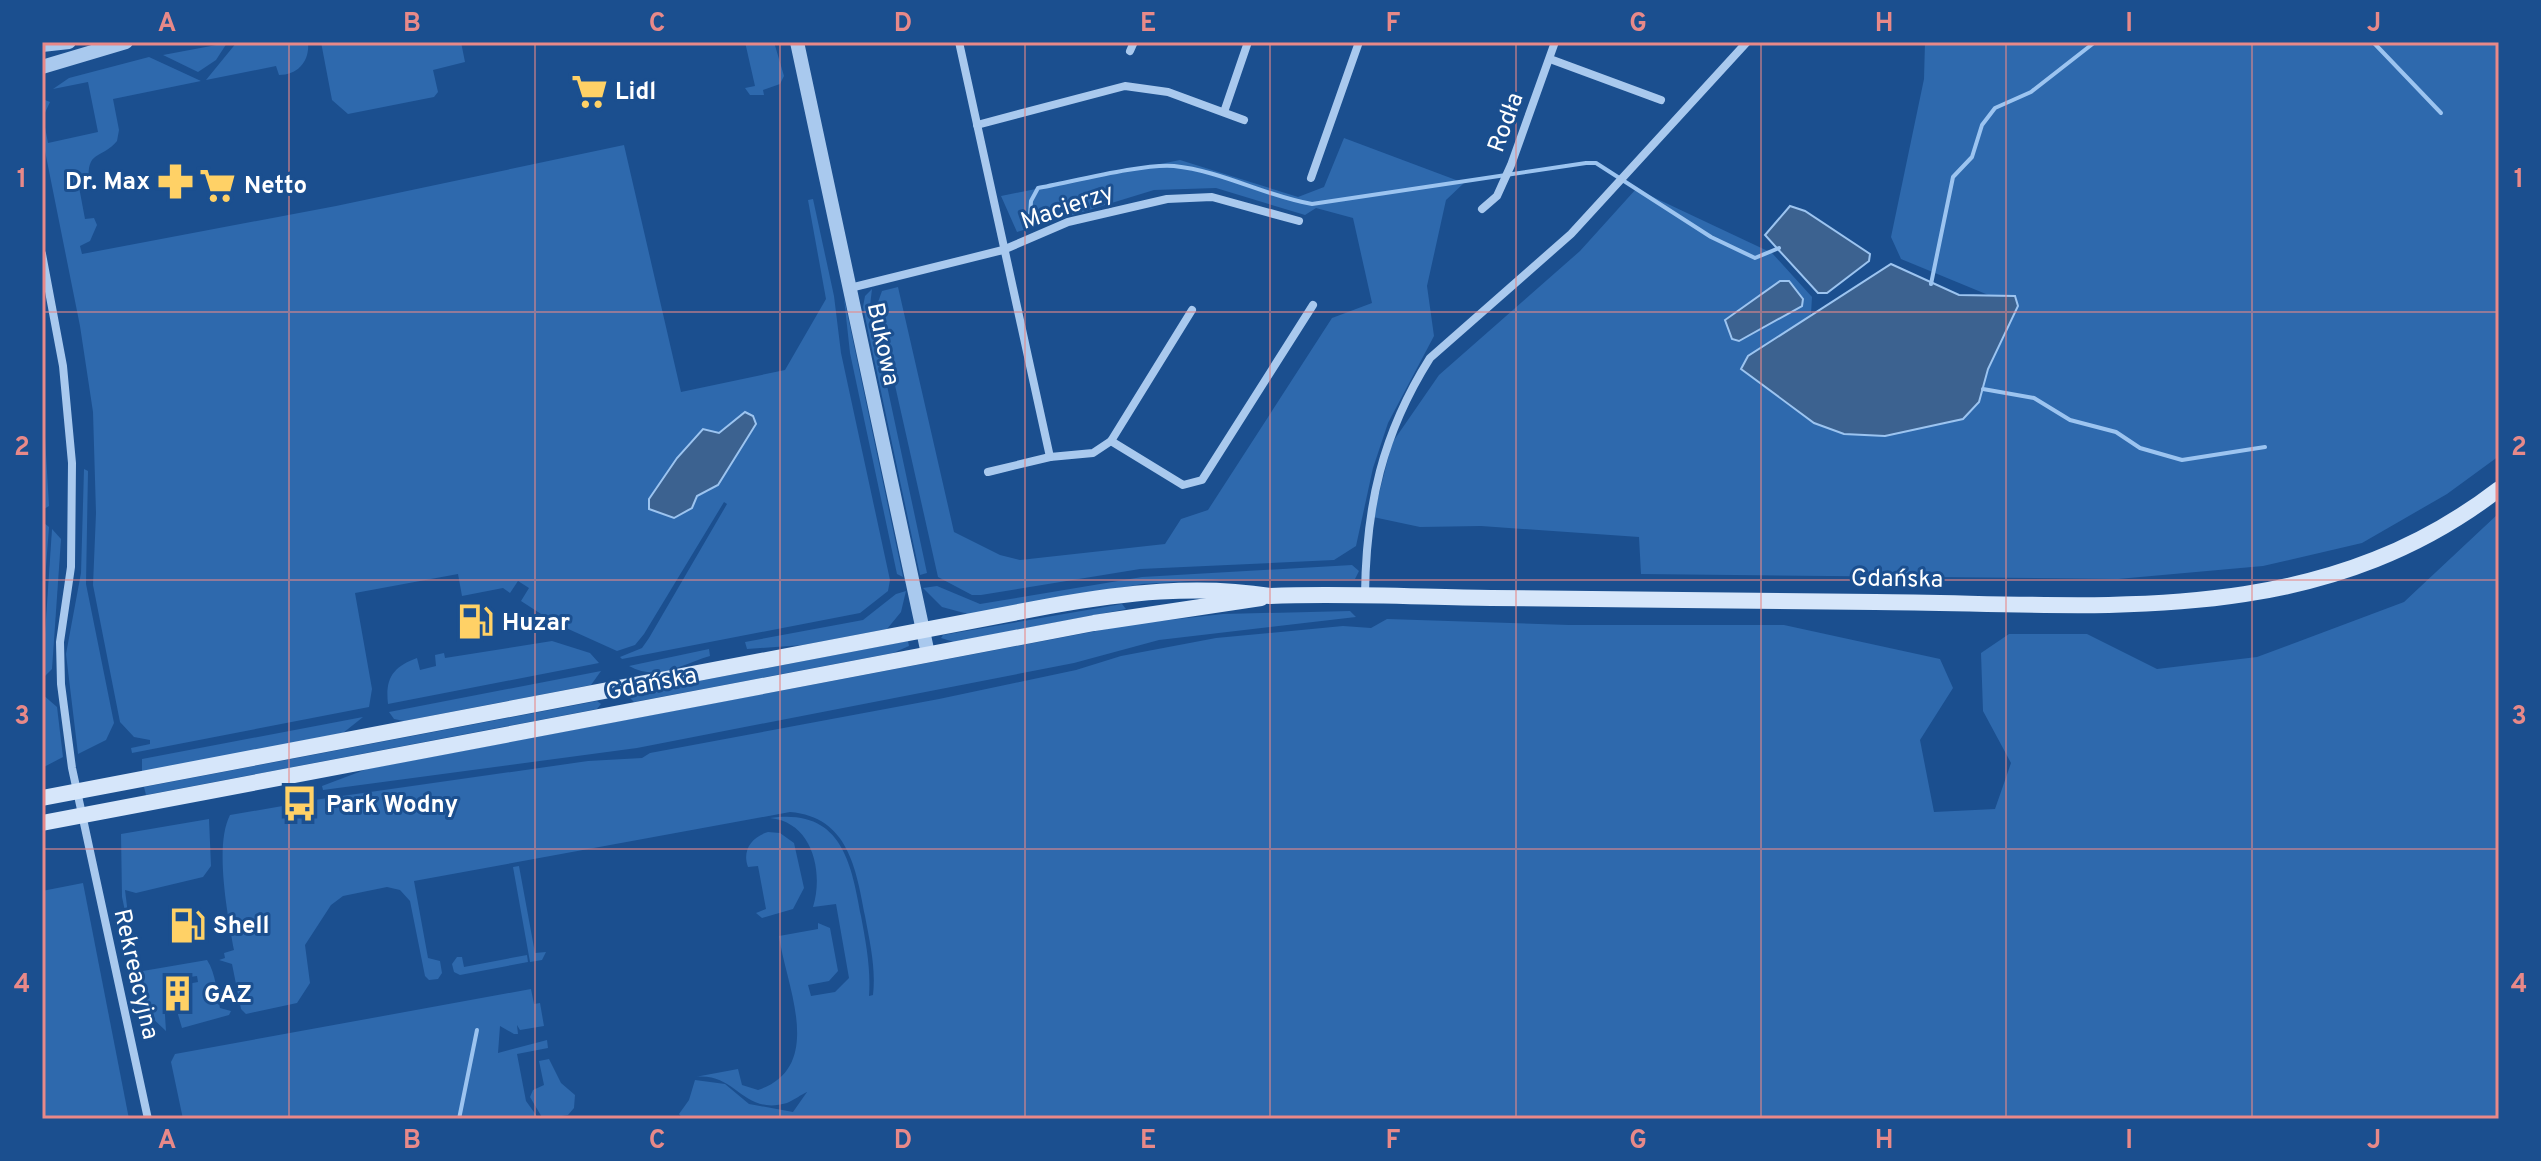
<svg xmlns="http://www.w3.org/2000/svg" width="2541" height="1161" font-family="Overpass,sans-serif">
  <rect width="100%" height="100%" fill="#1b4f8f"/>
  <!-- green -->
  <g fill="#2e69ad" fill-rule="evenodd">
    <path d="M237,42h71c2,19 -10,33 -29,33l-3,-9 -70,14z"/>
    <path d="M321,42h140l4,20 -32,8 5,22 -4,5 -86,17 -16,-14z"/>
    <path d="M745,42h29l10,34 -4,8 -17,6 1,5h-14l-5,-7 10,-2z"/>
    <path d="M1925,42h574v414l-52,38 -85,49 -99,23 -145,13 -477,-5 -2,-37 -158,-11 -61,1 -47,-10 19,-74 47,-68 141,-124 56,-62 136,64 40,44 -1,17 -61,52 248,-67 -97,-40 -10,-22 33,-158z"/>
    <path d="M227,43l-11,17 -18,12 -35,-17z"/>
    <path d="M149,57l52,24 -88,18 6,31 -2,11c-16,19 -31,8 -28,42l-10,4 6,32 9,-1 3,7 -7,16 -10,5 2,8 254,-48 288,-61 57,247 104,-22 41,-71 -18,-99 5,-1 21,97 7,57 49,227 -2,11 -28,22 -238,46 -2,-2 22,-9 7,-10 78,-134 -3,-2 -80,132 -9,11 -18,6 -62,-28 -34,-22 8,-13 -11,-7 -8,12 -7,-5 -41,8 -4,-22 -103,19 17,96 -3,18 -237,46 -1,-5 19,-4v-4l-16,-3 -14,-15 -27,-137 3,-72 -3,-101 -13,-86 -38,-190 3,-36 5,2 -7,15 5,26 50,-11 -10,-50 -35,7 16,-11zM745,412l-36,79 -12,5 -48,3 54,-70 16,4z"/>
    <path d="M1344,138l120,45 -18,17 -19,86 7,50 -46,87 -15,45 -17,78 -22,14 -194,9 -159,26h-9l-34,-18 -61,-272 5,-14 16,-4 56,245 46,23 20,5 145,-16 16,-25 27,-9 124,-192 40,-15 -19,-85 -37,-10 -11,7 -89,-27 -62,2 -137,42 -16,-36 179,-36 118,37 26,-10z"/>
    <path d="M872,289l-2,17 57,267 -7,2 -57,-268 2,-11z"/>
    <path d="M844,298l59,279 -6,-3 -47,-221z"/>
    <path d="M42,385l7,121 -5,3v14l5,4 -7,93z"/>
    <path d="M84,469l4,2 -2,113 28,139 -8,17 -28,14 -12,-100 15,-81z"/>
    <path d="M2499,513v606h-1816l-4,-5 10,-14 6,-20 30,4 24,20 44,8 14,-20c-5,2 -13,8 -20,11 -45,13 -50,-31 -92,-26l43,-8 4,16 16,5c69,-23 27,-107 21,-154l39,-7v-6l12,5 8,43 -9,10 -21,4 3,11 24,-4 14,-14 -13,-74 -23,3c11,-36 -1,-85 -43,-89 71,-10 81,43 91,98 5,27 10,53 8,80l4,-1c3,-27 -3,-52 -8,-79 -9,-48 -17,-99 -75,-104l-376,69 14,77 12,3 2,12 -4,6 -9,1 -4,-4 -15,-75 -10,-11 -13,-3 -44,9 -12,9 -26,40 5,38 -13,20 -51,11 -5,-5 -9,-45 -13,-4 6,-2 -1,-5 10,-3c-6,-34 -20,-104 -4,-135l64,-11 1,4 13,-2 -1,-5 281,-40 54,-3 8,-5 289,-54 137,-29 45,-14 95,-18 127,-12 28,2 16,-9 182,6h215l156,34 13,29 -33,52 14,72 61,-3 16,-46 -28,-52 -2,-58 28,-19h78l70,35 100,-12 147,-55z"/>
    <path d="M52,529l9,10 -9,130 -10,10z"/>
    <path d="M1352,565l7,6 -4,8h-135l-78,5 -174,30 -26,-7 -19,-19 14,-2 43,18 162,-27z"/>
    <path d="M906,591l-5,21 -14,17 -84,16 -56,4 -2,-7 118,-22 33,-26z"/>
    <path d="M1122,604l4,5 -172,33 -13,-4 2,-3z"/>
    <path d="M1350,611l6,6 -197,23 -85,23 -437,85 -314,42 -1,-4 45,-17 766,-145 90,-10z"/>
    <path d="M552,641l38,12 9,10 -211,41c-3,-26 5,-37 29,-46l3,12 16,-4 -1,-11 9,-2 1,5z"/>
    <path d="M908,641l1,5 -16,7 -259,49 -5,-5 2,-3z"/>
    <path d="M709,649l1,7c-28,8 -52,26 -81,10z"/>
    <path d="M601,671l-10,14 -187,36 -10,-2 -5,-7z"/>
    <path d="M42,694l15,13 6,50 -21,11z"/>
    <path d="M597,701l4,3 -4,5 -451,86 -2,-8z"/>
    <path d="M363,717l-20,16 -201,39v-13z"/>
    <path d="M209,819l2,47 -8,11 -67,16 -11,-3 6,49 -9,-42 -1,-63z"/>
    <path d="M768,832l12,1 14,10 10,45 -11,21 -31,9 -6,-5 10,-4 -8,-43 -10,1c-6,-16 3,-30 20,-35z"/>
    <path d="M519,866l16,87 11,-1 -4,8 -12,2 -17,-95z"/>
    <path d="M83,883l46,236h-87v-228z"/>
    <path d="M527,955l1,7 -68,13 -6,-3 -2,-8 5,-7h5l2,10z"/>
    <path d="M207,960c9,13 10,35 13,48l11,3 -2,4 -47,13 -8,-27 10,-2 -2,-14 16,-3 -1,-6 -7,1v4l-19,3 2,14 -9,2 2,31 -19,-18 -10,-41z"/>
    <path d="M531,989l3,15 6,-1 4,23 -24,4 -3,-5 1,9h-4l-14,-8 -2,27 49,-13 1,8 -31,6 9,47 13,18h-356l-12,-57 4,-8z"/>
    <path d="M549,1059l12,24 14,12 -1,13 -6,7 -25,4 -13,-22 3,-7 11,-5 -5,-24z"/>
  </g>
  <!-- water -->
  <g fill="#3c6290" stroke="#9cc4f0" stroke-width="2">
    <path d="M1790,206l15,5 65,43 -1,7 -42,32h-9l-53,-58z"/>
    <path d="M1891,264l68,31 56,1 3,10 -30,63 -9,33 -16,17 -78,17 -41,-2 -30,-11 -73,-54 7,-13z"/>
    <path d="M1780,281h9l14,18 -1,7 -63,35 -7,-2 -7,-19z"/>
    <path d="M745,412l8,4 3,8 -38,61 -21,11 -5,12 -18,10 -25,-9v-10l28,-41 26,-29 16,4z"/>
  </g>
  <g fill="none" stroke-linecap="round" stroke-linejoin="round">
    <!-- stream -->
    <g stroke="#9cc4f0" stroke-width="4">
      <path d="M2373,42l68,71"/>
      <path d="M1030,216l1,-15 7,-13c33,-6 107,-25 136,-22 48,5 91,30 138,38l274,-41h10l115,74 44,21 24,-10"/>
      <path d="M1931,284l22,-107 19,-20 10,-32 13,-17 36,-16 64,-50"/>
      <path d="M1983,389l51,9 36,22 46,12 24,16 42,12 83,-13"/>
      <path d="M459,1119l18,-89"/>
    </g>
    <!-- minor -->
    <g stroke="#a9c9ee" stroke-width="8">
      <path d="M959,42l91,415 43,-4 18,-12 81,-131"/>
      <path d="M1130,51l4,-9"/>
      <path d="M1550,59l111,41"/>
      <path d="M1224,112l24,-70"/>
      <path d="M977,125l148,-39 43,6 76,28"/>
      <path d="M1311,178l48,-136"/>
      <path d="M1482,209l15,-13 14,-31 44,-123"/>
      <path d="M42,254l21,112 9,97 -1,104 -11,75 1,42 11,84 76,351"/>
      <path d="M850,288l153,-38 65,-28 99,-23 45,-2 87,24"/>
      <path d="M1111,441l72,44 19,-5 111,-175"/>
      <path d="M988,472l62,-15"/>
      <path d="M1365,595c1,-89 17,-161 65,-237l141,-124 176,-192"/>
    </g>
    <!-- tertiary -->
    <g stroke="#a9c9ee" stroke-width="14">
      <path d="M797,42l131,612"/>
      <path d="M42,45l27,-3"/>
      <path d="M42,67l84,-25"/>
    </g>
    <!-- secondary -->
    <g stroke="#d6e6fa" stroke-width="16">
      <path d="M42,798l1008,-192c73,-13 147,-22 220,-10 74,-3 147,1 221,2 128,1 256,3 384,4 220,1 437,31 624,-113"/>
      <path d="M42,823l1052,-200 167,-25"/>
    </g>
  </g>
  <!-- grid -->
  <path fill="none" stroke="#e88989" stroke-width="2" stroke-opacity="0.55" d="M289,42v1077M535,42v1077M780,42v1077M1025,42v1077M1270,42v1077M1516,42v1077M1761,42v1077M2006,42v1077M2252,42v1077M42,312h2457M42,580h2457M42,849h2457"/>
  <!-- icons -->
  <defs>
    <symbol id="supermarket-bare" viewBox="-9 -9 18 18"><path d="M-6-5.5h2.5l.6 2H6L4.5 2H-2.5L-4.4-4H-6ZM-1.5 3.2a1.3 1.3 0 1 0 .1 0ZM3 3.2a1.3 1.3 0 1 0 .1 0Z" fill="#ffd166" stroke="#1b4f8f" stroke-width="2.5" paint-order="stroke"/></symbol>
    <symbol id="pharmacy-bare" viewBox="-9 -9 18 18"><path d="M-2-6h4v4h4v4h-4v4h-4v-4h-4v-4h4Z" fill="#ffd166" stroke="#1b4f8f" stroke-width="2.5" paint-order="stroke"/></symbol>
    <symbol id="fuel-bare" viewBox="-9 -9 18 18"><path d="M-5.5-6h7V0h2V4h1.3V-2.5L3-4.5l.8-.8L6-3V5H2.5V1h-1V6h-7ZM-4.2-4.7v3.2H.2V-4.7Z" fill="#ffd166" stroke="#1b4f8f" stroke-width="2.5" paint-order="stroke"/></symbol>
    <symbol id="bus-bare" viewBox="-9 -9 18 18"><path d="M-5-6H5V4H4V6H2V4H-2V6H-4V4H-5ZM-3.5-4V0h7V-4ZM-3.5 1.2v1.5H-2V1.2ZM2 1.2v1.5H3.5V1.2Z" fill="#ffd166" stroke="#1b4f8f" stroke-width="2.5" paint-order="stroke"/></symbol>
    <symbol id="building-bare" viewBox="-9 -9 18 18"><path d="M-4-6H4V6H1V3H-1V6H-4ZM-2.5-4.3h1.7v1.8h-1.7ZM.8-4.3h1.7v1.8H.8ZM-2.5-1h1.7V.8h-1.7ZM.8-1h1.7V.8H.8Z" fill="#ffd166" stroke="#1b4f8f" stroke-width="2.5" paint-order="stroke"/></symbol>
  </defs>
  <g fill-rule="evenodd">
    <use href="#supermarket-bare" x="564" y="66" width="51" height="51"/>
    <use href="#pharmacy-bare" x="150" y="156" width="51" height="51"/>
    <use href="#supermarket-bare" x="192" y="160" width="51" height="51"/>
    <use href="#fuel-bare" x="450" y="596" width="51" height="51"/>
    <use href="#bus-bare" x="274" y="778" width="51" height="51"/>
    <use href="#fuel-bare" x="162" y="900" width="51" height="51"/>
    <use href="#building-bare" x="152" y="968" width="51" height="51"/>
  </g>
  <g text-anchor="middle" stroke-width="6" stroke-linejoin="round" paint-order="stroke">
    <!-- poi labels -->
    <g font-size="24" font-weight="bold" fill="#fff" stroke="#1b4f8f" text-anchor="start">
      <text x="615" y="99">Lidl</text>
      <text x="150" y="189" text-anchor="end">Dr. Max</text>
      <text x="244" y="193">Netto</text>
      <text x="502" y="630">Huzar</text>
      <text x="326" y="812">Park Wodny</text>
      <text x="213" y="933">Shell</text>
      <text x="204" y="1002">GAZ</text>
    </g>
    <!-- street labels -->
    <g font-size="24" fill="#fff" stroke="#1b4f8f">
      <text transform="translate(1505 122) rotate(-70)" y="8">Rodła</text>
      <text transform="translate(1067 206) rotate(-19)" y="8">Macierzy</text>
      <text transform="translate(884 344) rotate(78)" y="8">Bukowa</text>
      <text transform="translate(1897 578) rotate(1)" y="8">Gdańska</text>
      <text transform="translate(651 683) rotate(-11)" y="8">Gdańska</text>
      <text transform="translate(137 974) rotate(77)" y="8">Rekreacyjna</text>
    </g>
  </g>
  <!-- border -->
  <rect width="2541" height="1161" fill="none" stroke="#1b4f8f" stroke-width="88"/>
  <rect x="44" y="44" width="2453" height="1073" fill="none" stroke="#e88989" stroke-width="3"/>
  <g font-size="26" text-anchor="middle" font-weight="bold" fill="#e88989">
    <text x="167" y="31">A</text>
    <text x="412" y="31">B</text>
    <text x="657" y="31">C</text>
    <text x="903" y="31">D</text>
    <text x="1148" y="31">E</text>
    <text x="1393" y="31">F</text>
    <text x="1638" y="31">G</text>
    <text x="1884" y="31">H</text>
    <text x="2129" y="31">I</text>
    <text x="2374" y="31">J</text>
    <text x="22" y="187">1</text>
    <text x="2519" y="187">1</text>
    <text x="22" y="455">2</text>
    <text x="2519" y="455">2</text>
    <text x="22" y="724">3</text>
    <text x="2519" y="724">3</text>
    <text x="22" y="992">4</text>
    <text x="2519" y="992">4</text>
    <text x="167" y="1148">A</text>
    <text x="412" y="1148">B</text>
    <text x="657" y="1148">C</text>
    <text x="903" y="1148">D</text>
    <text x="1148" y="1148">E</text>
    <text x="1393" y="1148">F</text>
    <text x="1638" y="1148">G</text>
    <text x="1884" y="1148">H</text>
    <text x="2129" y="1148">I</text>
    <text x="2374" y="1148">J</text>
  </g>
</svg>
